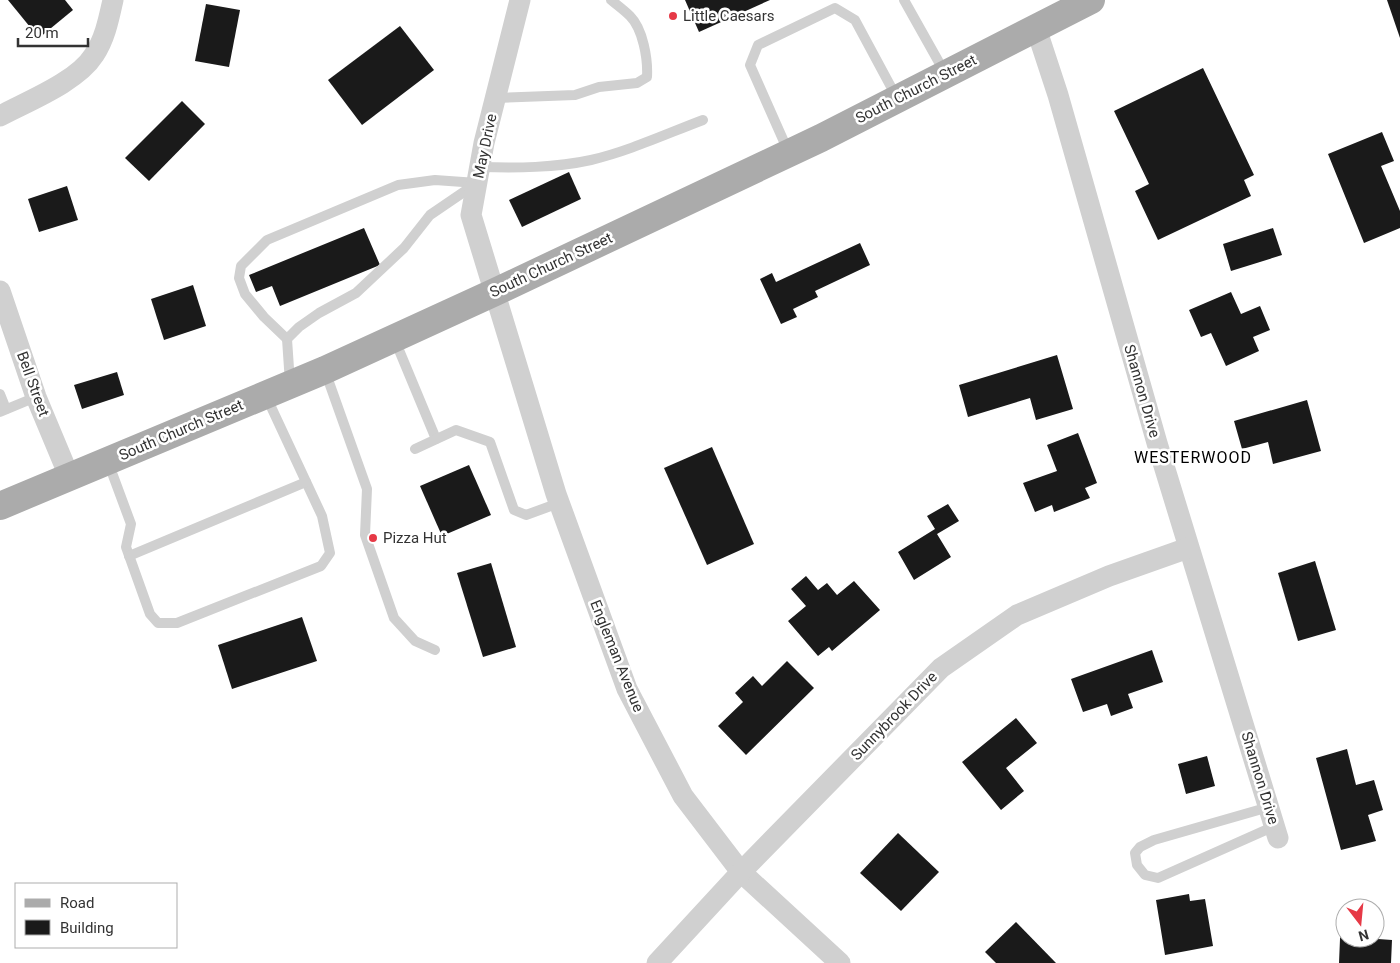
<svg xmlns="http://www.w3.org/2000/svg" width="1400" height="963" font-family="Roboto,sans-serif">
  <rect width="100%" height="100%" fill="#fff"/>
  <!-- building -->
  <g fill="#1a1a1a">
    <path d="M8,0h57l8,10 -34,28z"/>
    <path d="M685,0h85l-71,32z"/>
    <path d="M1387,0h13v38z"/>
    <path d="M206,4l34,6 -11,57 -34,-6z"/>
    <path d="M400,26l34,44 -72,55 -34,-45z"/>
    <path d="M1203,68l51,107 -10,5 7,16 -93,44 -23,-49 14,-7 -35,-73z"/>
    <path d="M182,101l23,23 -56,57 -24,-23z"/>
    <path d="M1382,132l12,29 -13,5 19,45v17l-36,15 -36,-89z"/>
    <path d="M569,172l12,27 -59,28 -13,-27z"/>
    <path d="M67,186l11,34 -39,12 -11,-33z"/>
    <path d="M364,228l16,37 -100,41 -8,-20 -16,6 -7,-17z"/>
    <path d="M1273,228l9,27 -51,16 -8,-27z"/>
    <path d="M860,243l10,22 -55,26 3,6 -25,12 4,8 -16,7 -21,-45 12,-6 4,9z"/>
    <path d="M193,285l13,41 -42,14 -13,-41z"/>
    <path d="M1231,292l10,22 19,-8 10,24 -17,7 6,14 -33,15 -15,-33 -10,4 -12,-27z"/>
    <path d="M1057,355l16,54 -37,11 -6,-22 -62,19 -9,-32z"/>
    <path d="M117,372l7,23 -42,14 -8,-24z"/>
    <path d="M1307,400l14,51 -48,13 -5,-22 -26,7 -8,-28z"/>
    <path d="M1078,433l19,50 -12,5 5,10 -36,14 -2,-7 -17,7 -12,-29 34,-12 -10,-26z"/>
    <path d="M712,447l42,97 -47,21 -43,-97z"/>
    <path d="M469,465l22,50 -49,21 -22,-50z"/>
    <path d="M948,504l11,17 -22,13 14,23 -37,23 -16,-28 37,-23 -8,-13z"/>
    <path d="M1315,561l21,69 -38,11 -20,-68z"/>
    <path d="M491,563l25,84 -33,10 -26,-84z"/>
    <path d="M806,576l12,14 9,-7 10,12 17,-14 26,29 -48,41 -3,-4 -11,9 -30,-35 18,-15 -15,-17z"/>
    <path d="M302,617l15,44 -85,28 -14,-44z"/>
    <path d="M1152,650l11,32 -35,12 5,14 -22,8 -4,-12 -24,8 -12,-33z"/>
    <path d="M787,661l27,27 -68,67 -28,-29 25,-24 -8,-9 18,-17 9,10z"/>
    <path d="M1016,718l21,25 -31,25 18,23 -23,19 -39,-48z"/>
    <path d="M1347,749l9,36 18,-5 9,30 -15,5 8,26 -35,9 -25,-92z"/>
    <path d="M1207,756l8,30 -29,8 -8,-30z"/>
    <path d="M898,833l41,39 -38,39 -41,-38z"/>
    <path d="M1189,894l1,7 15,-2 8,47 -48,9 -9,-55z"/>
    <path d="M1341,915h4v23h30v-21h4l-1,22 14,1 -1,23h-52z"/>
    <path d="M1016,922l40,41h-60l-11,-11z"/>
  </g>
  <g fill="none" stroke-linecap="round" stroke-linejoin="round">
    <!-- lane -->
    <g stroke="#d0d0d0" stroke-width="10">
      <path d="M904,0l41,73"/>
      <path d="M495,98l80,-3 24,-8 38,-4 10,-6c1,-18 -4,-48 -17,-61 -6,-6 -13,-11 -19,-16"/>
      <path d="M789,153l-39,-88 8,-20 77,-37 20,12 42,78"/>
      <path d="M480,167c36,1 75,1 111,-7 38,-9 75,-26 112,-40"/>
      <path d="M394,338l42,101"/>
      <path d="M287,339l-23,-22 -19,-23 -6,-16 2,-12 26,-26 131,-55 37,-5 42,3"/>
      <path d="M325,371l42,118 -2,46 29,83 21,23 20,9"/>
      <path d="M290,383l-3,-44 12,-12 20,-14 37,-20 48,-45 26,-33 44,-30"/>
      <path d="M0,394l6,15"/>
      <path d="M0,412l36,-15"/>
      <path d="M415,449l41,-19 34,12 24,68 12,5 33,-12"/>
      <path d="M108,462l23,62 -5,23 24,67 8,9h19l144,-57 9,-13 -8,-37 -56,-120"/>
      <path d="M129,556l177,-74"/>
      <path d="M1269,807l-115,33 -14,7 -5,6 2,12 8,10 13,3 117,-52"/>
    </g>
    <!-- street -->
    <g stroke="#d0d0d0" stroke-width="21">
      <path d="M520,0l-36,143 -13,72 85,279 71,195 56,107 58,76 99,91"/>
      <path d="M1036,28l22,67 99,348 121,395"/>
      <path d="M0,116c28,-15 77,-34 94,-61 11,-16 15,-37 19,-55"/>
      <path d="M0,291l36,106 33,79"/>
      <path d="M657,963l84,-91 200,-204 76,-53 92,-39 79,-28"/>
    </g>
    <!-- primary -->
    <path stroke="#ababab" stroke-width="28" d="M0,506l325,-136 168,-77 328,-155 270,-138"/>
  </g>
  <!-- markers -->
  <g fill="#e63946" stroke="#fff" stroke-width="2">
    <circle cx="673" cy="16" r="5"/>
    <circle cx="373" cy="538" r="5"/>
  </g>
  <g text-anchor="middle" stroke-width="5" stroke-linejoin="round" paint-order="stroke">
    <!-- poi labels -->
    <g font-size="15" fill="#333" stroke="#fff" text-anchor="start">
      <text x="683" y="21">Little Caesars</text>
      <text x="383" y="543">Pizza Hut</text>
    </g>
    <!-- street labels -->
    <g font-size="15" fill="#333" stroke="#fff">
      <text transform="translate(916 89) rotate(-27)" y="5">South Church Street</text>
      <text transform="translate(485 146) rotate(-78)" y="5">May Drive</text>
      <text transform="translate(551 265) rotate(-25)" y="5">South Church Street</text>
      <text transform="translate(33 384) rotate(70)" y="5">Bell Street</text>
      <text transform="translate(1142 391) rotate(74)" y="5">Shannon Drive</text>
      <text transform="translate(181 430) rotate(-23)" y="5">South Church Street</text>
      <text transform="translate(617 656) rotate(68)" y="5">Engleman Avenue</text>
      <text transform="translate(894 716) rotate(-46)" y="5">Sunnybrook Drive</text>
      <text transform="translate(1260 778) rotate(73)" y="5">Shannon Drive</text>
    </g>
    <!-- neighbourhood labels -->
    <g font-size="16" letter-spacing="1" fill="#000" stroke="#fff">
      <text x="1193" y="463">WESTERWOOD</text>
    </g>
  </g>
  <!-- legend -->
  <rect x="15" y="883" width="162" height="65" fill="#ffffff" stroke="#adadad"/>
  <rect x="25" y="899" width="25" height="8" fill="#ababab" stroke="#adadad"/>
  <text x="60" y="908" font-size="15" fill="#333333">Road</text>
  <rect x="25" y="920" width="25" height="15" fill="#1a1a1a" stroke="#adadad"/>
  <text x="60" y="933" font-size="15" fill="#333333">Building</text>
  <!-- north arrow -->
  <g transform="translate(1360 923) rotate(164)"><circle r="24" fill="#ffffff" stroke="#adadad"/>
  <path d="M0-4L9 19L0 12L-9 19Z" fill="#e63946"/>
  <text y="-8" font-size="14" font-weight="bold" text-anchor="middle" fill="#333333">N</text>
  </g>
  <!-- scale -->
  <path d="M18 38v8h70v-8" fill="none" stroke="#333333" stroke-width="2.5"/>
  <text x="25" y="38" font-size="15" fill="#333333" stroke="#ffffff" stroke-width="4" paint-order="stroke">20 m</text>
</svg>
